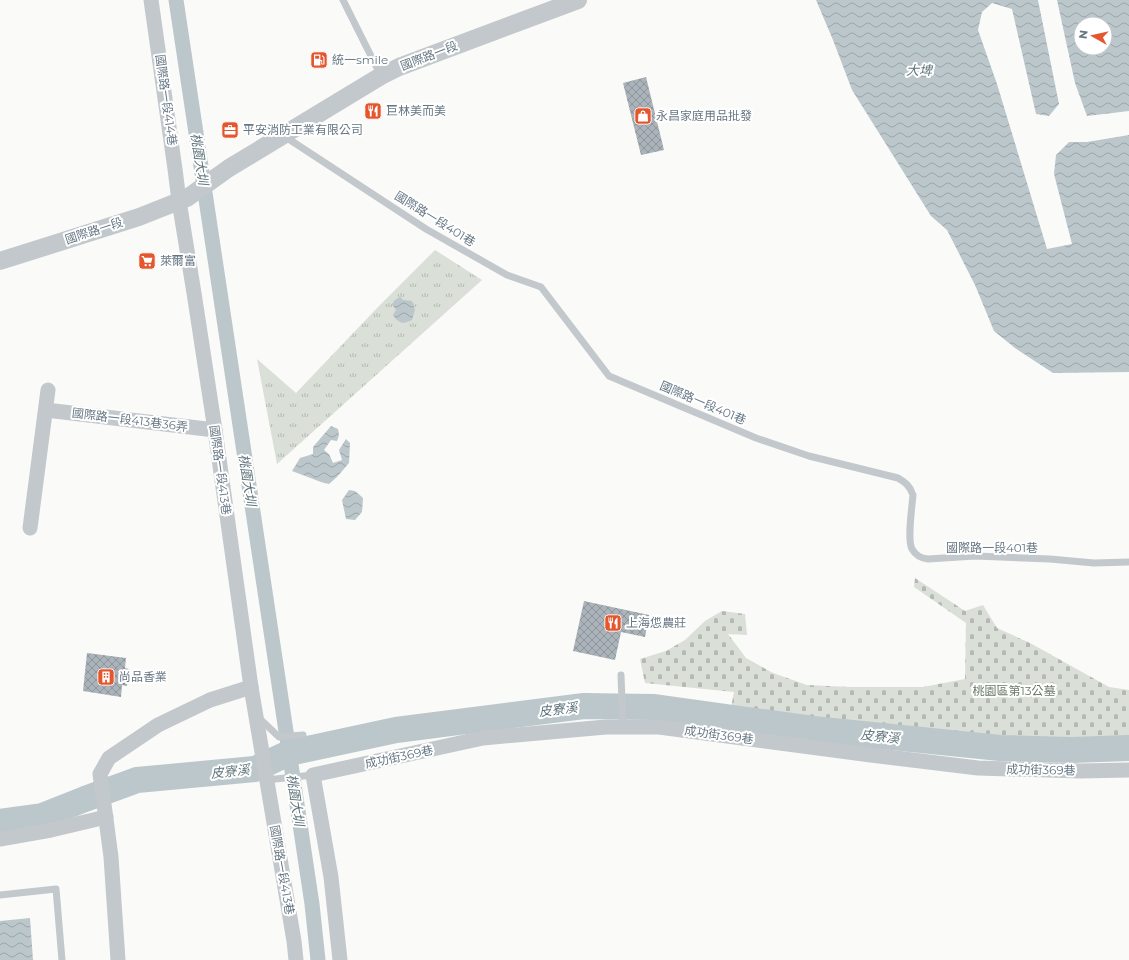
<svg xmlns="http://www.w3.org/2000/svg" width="1129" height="960" font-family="Montserrat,'Noto Sans TC',sans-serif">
  <defs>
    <pattern id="cemetery-stones" width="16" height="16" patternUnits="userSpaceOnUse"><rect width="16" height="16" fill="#dadfd7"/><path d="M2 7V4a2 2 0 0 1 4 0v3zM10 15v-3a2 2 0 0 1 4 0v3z" fill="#b4b9b4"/></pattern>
    <pattern id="park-tufts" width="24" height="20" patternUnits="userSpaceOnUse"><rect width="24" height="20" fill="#dadfd7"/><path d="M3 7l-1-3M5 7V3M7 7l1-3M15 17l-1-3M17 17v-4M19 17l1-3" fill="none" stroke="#b4b9b4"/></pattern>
    <pattern id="water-waves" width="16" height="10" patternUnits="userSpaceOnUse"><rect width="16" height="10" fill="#bbc7cb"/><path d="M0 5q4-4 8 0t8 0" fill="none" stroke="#9ca6aa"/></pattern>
    <pattern id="building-cross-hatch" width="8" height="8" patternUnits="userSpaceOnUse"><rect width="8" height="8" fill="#aab3b9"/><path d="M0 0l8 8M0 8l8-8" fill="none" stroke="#8e969c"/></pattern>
  </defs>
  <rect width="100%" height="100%" fill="#fafaf8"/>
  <!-- cemetery -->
  <path fill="url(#cemetery-stones)" d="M915,578l50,33 18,-6 14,23 33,15 79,44 20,3v49l-132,2 -236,-27 -30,-6 3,-16 -89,-9 -5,-24 26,-8 19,-11 20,-19 17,-10 23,3 2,21 -19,-1 18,24 27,15 34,12 43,2h73l42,-8 1,-56 -52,-36z"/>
  <!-- park -->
  <path fill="url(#park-tufts)" d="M435,250l47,30 -205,184 -20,-105 39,34 83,-87z"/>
  <!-- water -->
  <g fill="url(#water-waves)" fill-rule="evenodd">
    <path d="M816,0h222l21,104 -10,12 -13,-2 -24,-105 -20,-6 -10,9 -4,18 19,54 50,165 25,-5 -18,-70 2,-19 13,-13h18l42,-7v237l-76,1 -38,-25 -21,-17 -19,-46 -28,-55 -16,-14 -79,-126 -19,-50z"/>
    <path d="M1057,0h72v111l-42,5 -12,-33zM1081,24h24v24h-24z"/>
    <path d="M400,297l3,3 9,1 3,9 -3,10c-9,4 -13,4 -19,-5l3,-5 -4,-6 3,-4z"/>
    <path d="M331,426l7,3 1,6 -2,6 -6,-1 -7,10 5,4 4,9 9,-3 -3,-10 7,-11 4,4 -1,20 -12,14 -8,7 -8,-2 -29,-11 8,-13 13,-4v-7z"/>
    <path d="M349,490l6,1 8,7 -1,14 -7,8 -9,-1 -4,-19z"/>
    <path d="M30,918l3,42h-33v-39z"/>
  </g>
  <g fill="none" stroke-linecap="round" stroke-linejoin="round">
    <!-- canal -->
    <path stroke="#bbc7cb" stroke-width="15" d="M176,0l136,904 6,56"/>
    <!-- river -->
    <path stroke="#bbc7cb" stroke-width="26" d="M0,822l42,-6 43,-17 52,-19 118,-11 34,-16 107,-23 188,-24 69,1 160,22 187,19 72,2 57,-2"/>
  </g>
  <!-- building -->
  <g fill="url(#building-cross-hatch)">
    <path d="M646,77l18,73 -23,5 -18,-72z"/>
    <path d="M584,601l65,14 -4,22 -24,-5 -6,28 -42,-9z"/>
    <path d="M87,653l39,5 -1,10 4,1 -2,17 -5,-1 -1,12 -38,-6z"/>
  </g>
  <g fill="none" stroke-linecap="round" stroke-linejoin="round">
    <!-- service -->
    <g stroke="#c3c8cc" stroke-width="7">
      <path d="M343,0l38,76"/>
      <path d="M284,136l142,93 81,46 34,12 68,89 147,62 53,18 89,22c8,5 12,8 15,17 -1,12 -6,45 -1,54 4,7 9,9 16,10l47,-3 75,3 44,4 35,-1"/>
      <path d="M621,675l2,52"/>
      <path d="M259,718l20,19 24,-2"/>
      <path d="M266,780l47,-5"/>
      <path d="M0,895l56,-6 6,71"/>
    </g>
    <!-- minor -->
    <g stroke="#c3c8cc" stroke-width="15">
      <path d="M151,0l24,169 4,32 15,92 21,137 36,257 43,254 2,19"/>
      <path d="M46,410l169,20"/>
      <path d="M30,528l18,-138"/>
      <path d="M0,839l51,-9 55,-13"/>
      <path d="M118,960l-7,-103 -11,-83 9,-16 49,-33 52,-25 41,-13"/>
      <path d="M340,960l-9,-83 -18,-102 170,-37 123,-11h53l212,28 107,13 102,3 49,-1"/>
    </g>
    <!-- tertiary -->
    <path stroke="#c3c8cc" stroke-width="18" d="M0,261l139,-44 48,-19 42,-30 152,-92 18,-9 179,-67"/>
  </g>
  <!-- icons -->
  <defs>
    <symbol id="fuel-square" viewBox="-11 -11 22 22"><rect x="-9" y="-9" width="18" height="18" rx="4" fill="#e4572e" stroke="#fff"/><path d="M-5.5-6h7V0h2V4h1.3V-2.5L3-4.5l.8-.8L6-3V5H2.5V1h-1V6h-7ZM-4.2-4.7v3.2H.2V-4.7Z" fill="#fff"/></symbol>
    <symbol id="restaurant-square" viewBox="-11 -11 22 22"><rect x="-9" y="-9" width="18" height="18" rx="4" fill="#e4572e" stroke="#fff"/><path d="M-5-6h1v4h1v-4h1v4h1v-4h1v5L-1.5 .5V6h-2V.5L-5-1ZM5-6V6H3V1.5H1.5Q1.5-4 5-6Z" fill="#fff"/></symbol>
    <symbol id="shop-square" viewBox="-11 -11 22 22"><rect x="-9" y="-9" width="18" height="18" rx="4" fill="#e4572e" stroke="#fff"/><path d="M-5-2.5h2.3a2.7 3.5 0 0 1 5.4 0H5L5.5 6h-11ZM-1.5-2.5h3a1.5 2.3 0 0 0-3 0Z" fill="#fff"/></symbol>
    <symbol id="office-square" viewBox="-11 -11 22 22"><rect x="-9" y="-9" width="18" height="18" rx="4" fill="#e4572e" stroke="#fff"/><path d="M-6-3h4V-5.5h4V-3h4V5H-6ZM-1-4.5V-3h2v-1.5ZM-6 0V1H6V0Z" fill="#fff"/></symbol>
    <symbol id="supermarket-square" viewBox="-11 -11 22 22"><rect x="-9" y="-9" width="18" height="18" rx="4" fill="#e4572e" stroke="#fff"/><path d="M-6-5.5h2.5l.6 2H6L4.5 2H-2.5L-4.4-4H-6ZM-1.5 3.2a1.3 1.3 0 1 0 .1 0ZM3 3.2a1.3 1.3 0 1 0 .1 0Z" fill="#fff"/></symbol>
    <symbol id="building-square" viewBox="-11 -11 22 22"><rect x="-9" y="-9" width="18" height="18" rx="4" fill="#e4572e" stroke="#fff"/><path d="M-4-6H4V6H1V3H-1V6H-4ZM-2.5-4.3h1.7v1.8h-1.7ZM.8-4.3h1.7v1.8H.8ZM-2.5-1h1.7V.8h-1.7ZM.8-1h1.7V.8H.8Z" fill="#fff"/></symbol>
  </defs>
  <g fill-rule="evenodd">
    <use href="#fuel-square" x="309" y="50" width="20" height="20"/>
    <use href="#restaurant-square" x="363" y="101" width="20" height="20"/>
    <use href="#shop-square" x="633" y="106" width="20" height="20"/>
    <use href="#office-square" x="220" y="120" width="20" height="20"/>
    <use href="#supermarket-square" x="137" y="251" width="20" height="20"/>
    <use href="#restaurant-square" x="603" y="613" width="20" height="20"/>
    <use href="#building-square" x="96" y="667" width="20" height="20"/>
  </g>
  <g text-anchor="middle" stroke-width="4" stroke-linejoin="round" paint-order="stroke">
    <!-- street labels -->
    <g font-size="12" fill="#657683" stroke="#fff">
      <text transform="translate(429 56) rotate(-21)" y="4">國際路一段</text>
      <text transform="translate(166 100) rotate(82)" y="4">國際路一段414巷</text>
      <text transform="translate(435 219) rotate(32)" y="4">國際路一段401巷</text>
      <text transform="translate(94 231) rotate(-18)" y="4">國際路一段</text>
      <text transform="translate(703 403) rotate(23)" y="4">國際路一段401巷</text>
      <text transform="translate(130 420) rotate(7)" y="4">國際路一段413巷36弄</text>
      <text transform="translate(220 470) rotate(82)" y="4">國際路一段413巷</text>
      <text x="992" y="552">國際路一段401巷</text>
      <text transform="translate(719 735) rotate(8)" y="4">成功街369巷</text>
      <text transform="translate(399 757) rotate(-12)" y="4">成功街369巷</text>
      <text transform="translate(1041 770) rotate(1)" y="4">成功街369巷</text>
      <text transform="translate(282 870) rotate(80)" y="4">國際路一段413巷</text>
    </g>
    <!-- poi labels -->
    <g font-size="12" fill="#657683" stroke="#fff" text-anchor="start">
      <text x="332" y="64">統一smile</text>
      <text x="386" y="115">巨林美而美</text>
      <text x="656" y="120">永昌家庭用品批發</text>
      <text x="243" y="134">平安消防工業有限公司</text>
      <text x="160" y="265">萊爾富</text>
      <text x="626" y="627">上海怹農莊</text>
      <text x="119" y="681">尚品香業</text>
    </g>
    <!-- park labels -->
    <g font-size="12" fill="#687a64" stroke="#fff">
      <text x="1014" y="695">桃園區第13公墓</text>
    </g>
    <!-- water labels -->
    <g font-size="13" font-style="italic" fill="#60757c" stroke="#fff">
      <text x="919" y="75">大埤</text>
      <text transform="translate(200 159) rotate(81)" y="5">桃園大圳</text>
      <text transform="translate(248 480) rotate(81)" y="5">桃園大圳</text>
      <text transform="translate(558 709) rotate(-7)" y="5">皮寮溪</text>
      <text transform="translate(880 736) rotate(6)" y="5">皮寮溪</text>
      <text transform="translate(230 771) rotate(-6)" y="5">皮寮溪</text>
      <text transform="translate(296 800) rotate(81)" y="5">桃園大圳</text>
    </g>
  </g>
  <!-- north arrow -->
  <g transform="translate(1093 36) rotate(278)"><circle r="19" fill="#ffffff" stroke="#c1c8cd"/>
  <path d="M0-3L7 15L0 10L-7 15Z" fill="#e4572e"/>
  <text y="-6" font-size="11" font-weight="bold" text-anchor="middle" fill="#657683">N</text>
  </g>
</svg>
